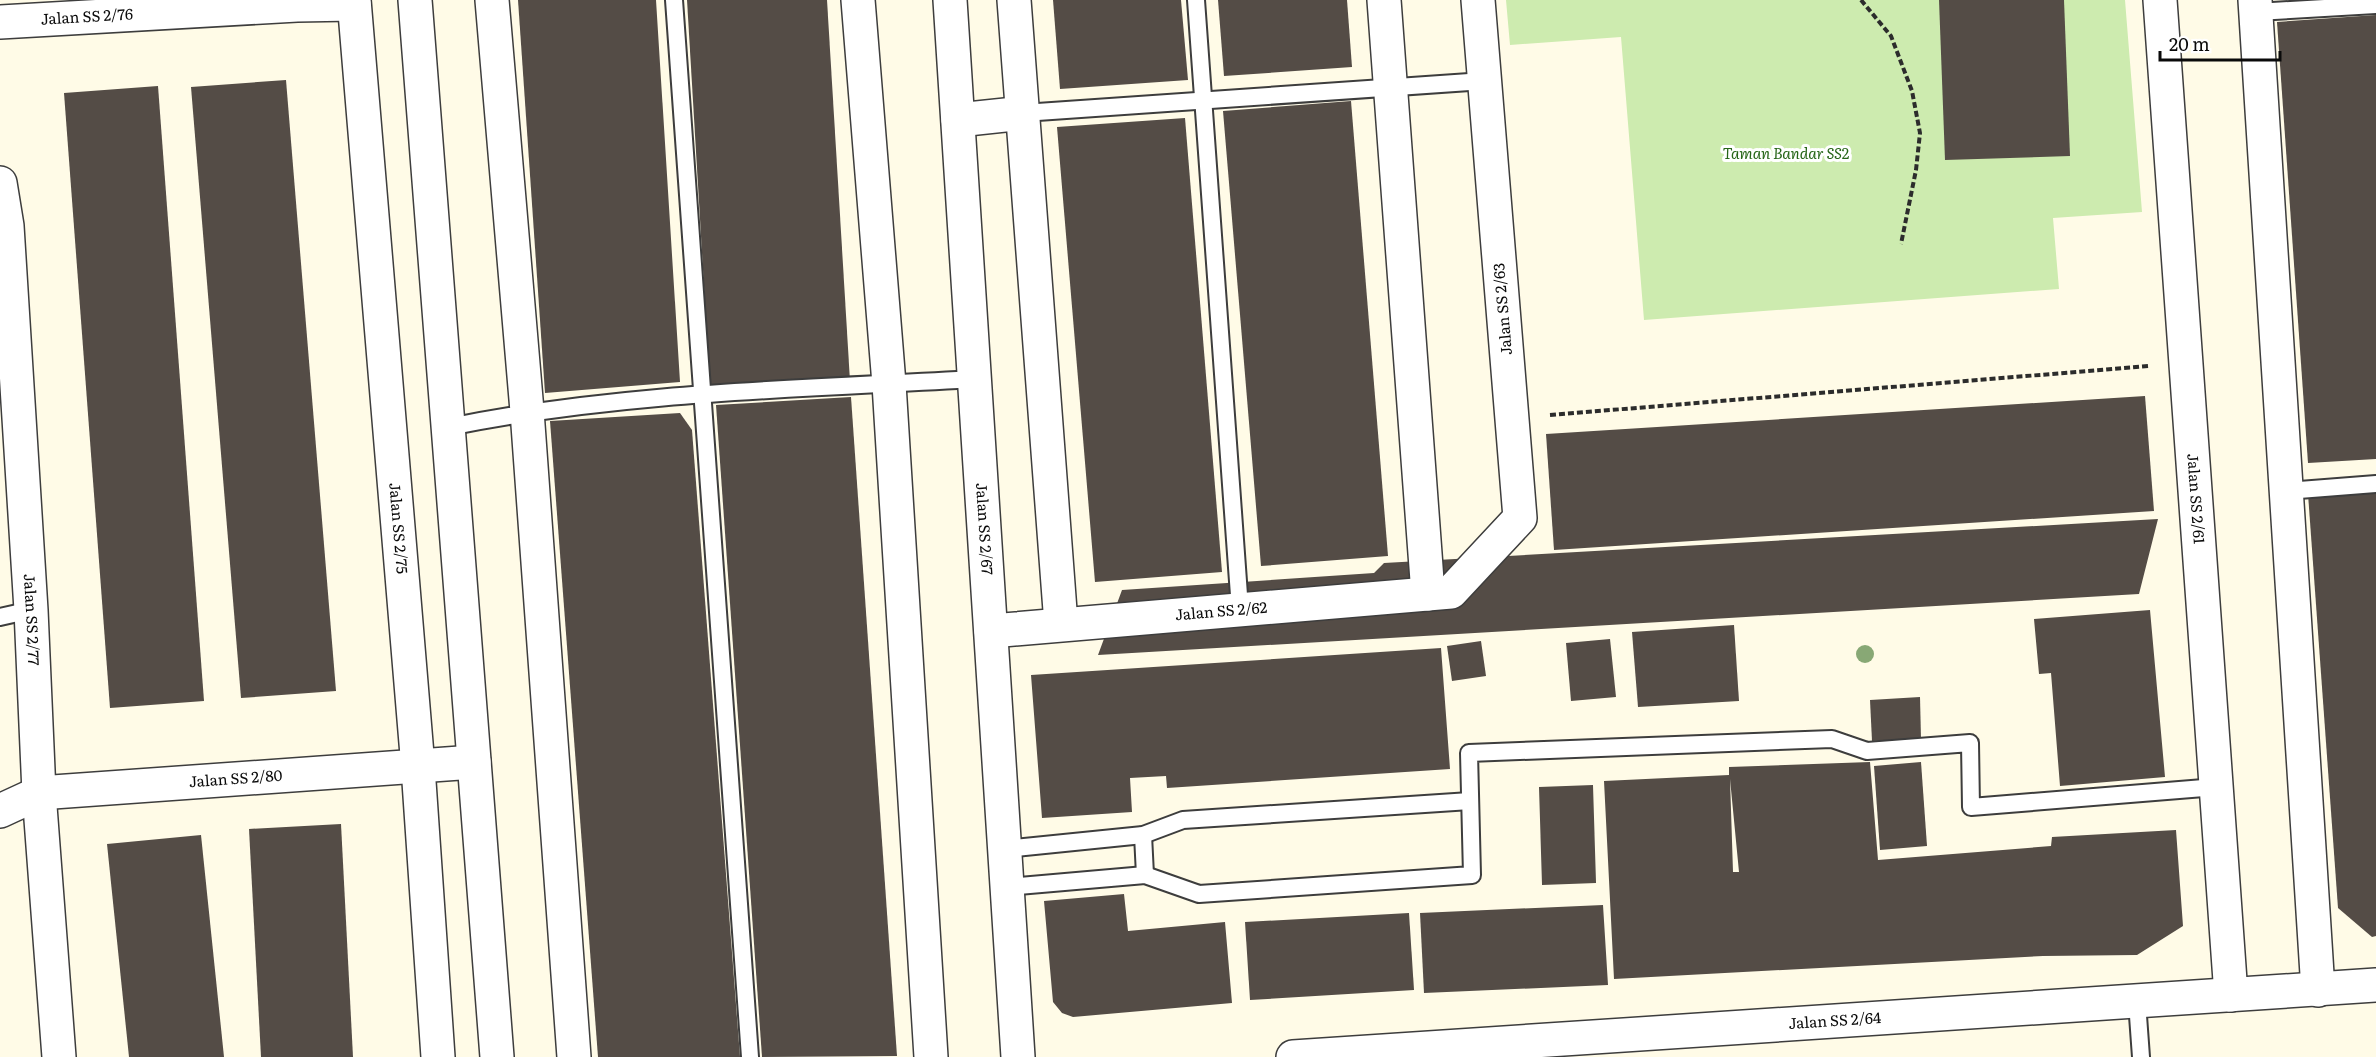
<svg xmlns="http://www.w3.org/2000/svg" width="2376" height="1057" font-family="Literata,serif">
  <rect width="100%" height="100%" fill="#fffbe7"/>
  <!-- green -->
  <path fill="#cdebaf" d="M1506,0h619l17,212 -89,6 6,71 -415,31 -23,-283 -111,8z"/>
  <!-- building -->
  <g fill="#544c46" fill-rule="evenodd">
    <path d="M518,0h138l24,382 -135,11z"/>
    <path d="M687,0h140l23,381 -140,6z"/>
    <path d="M1053,0h128l7,80 -128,9z"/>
    <path d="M1218,0h129l5,67 -128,9z"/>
    <path d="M1939,0h125l6,156 -125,4z"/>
    <path d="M2376,15v444l-68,4 -31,-441z"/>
    <path d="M286,80l50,611 -95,7 -50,-611z"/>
    <path d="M158,86l46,615 -94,7 -46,-615z"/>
    <path d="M1351,101l37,455 -127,10 -38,-455z"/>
    <path d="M1185,118l37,454 -127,10 -38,-455z"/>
    <path d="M2145,396l9,115 -600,39 -8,-116z"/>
    <path d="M851,397l46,659 -135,1 -46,-652z"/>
    <path d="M680,413l12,17 48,627h-142l-48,-636z"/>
    <path d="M2376,489v447l-4,1 -34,-29 -30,-414z"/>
    <path d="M2158,519l-19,75 -1041,61 24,-65 252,-17 10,-10z"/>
    <path d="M2150,610l15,167 -105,9 -9,-113 -12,1 -5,-55z"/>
    <path d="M1734,625l5,76 -101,6 -6,-75z"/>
    <path d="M1610,639l6,58 -45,4 -5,-58z"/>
    <path d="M1481,641l5,35 -34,5 -5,-35z"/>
    <path d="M1441,648l9,121 -283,19 -1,-12 -36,2 2,34 -90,6 -11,-143z"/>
    <path d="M1920,697l1,42 -49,2 -2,-41z"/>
    <path d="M1870,762l8,98 173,-14 1,-9 124,-7 7,96 -46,29 -94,1 -429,23 -10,-198 125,-6v-8zM1730,779l9,93h-6z"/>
    <path d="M1921,762l6,84 -47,4 -6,-84z"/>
    <path d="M1593,785l3,98 -54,2 -3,-98z"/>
    <path d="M341,824l12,233h-92l-12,-228z"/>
    <path d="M201,835l23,222h-95l-22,-213z"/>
    <path d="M1124,894l4,37 97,-9 7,81 -159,14 -11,-4 -9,-11 -9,-101z"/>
    <path d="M1603,905l5,80 -184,8 -4,-80z"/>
    <path d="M1409,913l5,77 -164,10 -5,-78z"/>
  </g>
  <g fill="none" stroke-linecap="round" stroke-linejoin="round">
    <defs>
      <g id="service">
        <path d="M674,0l76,1057"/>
        <path d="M1196,0l44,609"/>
        <path d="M2256,12l120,-7"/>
        <path d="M1023,113l461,-32"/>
        <path d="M449,427c172,-35 351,-38 526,-48"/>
        <path d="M2286,491l90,-7"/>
        <path d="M0,617l31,-7"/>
        <path d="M1143,835l2,40"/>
        <path d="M1005,849l138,-14 40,-15 287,-19"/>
        <path d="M1007,887l138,-12 54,19 273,-19 -3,-122 363,-14 35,12 103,-8 1,64 245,-20"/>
        <path d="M2137,1002l4,55"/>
      </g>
      <g id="minor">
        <path d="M492,0l35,411 47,646"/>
        <path d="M858,0l31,384 42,673"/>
        <path id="s1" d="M950,0l68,1057"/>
        <path d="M1014,0l47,624"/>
        <path d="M1384,0l44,594"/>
        <path id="s2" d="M2160,0l71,995"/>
        <path d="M2255,0l63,990"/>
        <path id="s3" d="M0,22l297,-17 57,-1"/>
        <path d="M958,120l65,-7"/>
        <path id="s4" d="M0,183l7,43 24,384 8,183 20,264"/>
        <path id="s5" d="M991,631l460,-39 69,-74 -42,-518"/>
        <path id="s6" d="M0,811l39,-18 435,-31"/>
        <path id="s7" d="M1293,1057l1083,-72"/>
      </g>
      <g id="tertiary">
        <path id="s8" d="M354,0l64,767 20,290"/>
        <path d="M415,0l82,1057"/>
      </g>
    </defs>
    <!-- service casing -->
    <use href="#service" stroke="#3d3d3d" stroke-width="20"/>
    <!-- minor casing -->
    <use href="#minor" stroke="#3d3d3d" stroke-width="36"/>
    <!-- tertiary casing -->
    <use href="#tertiary" stroke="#3d3d3d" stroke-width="36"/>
    <!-- path -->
    <g stroke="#2c2c2c" stroke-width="4" stroke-dasharray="6 3" stroke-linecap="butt">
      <path d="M1861,0l30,36 21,55 8,42 -4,37 -15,74"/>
      <path d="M1550,415l599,-49"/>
    </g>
    <!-- service -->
    <use href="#service" stroke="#fff" stroke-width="16"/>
    <!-- minor -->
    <use href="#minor" stroke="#fff" stroke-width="33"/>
    <!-- tertiary -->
    <use href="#tertiary" stroke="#fff" stroke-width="33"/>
  </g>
  <!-- trees -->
  <circle fill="#88a875" cx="1865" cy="654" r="9"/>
  <g text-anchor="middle" stroke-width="6" stroke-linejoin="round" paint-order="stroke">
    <!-- street labels -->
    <g font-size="15" fill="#0a0a0a" stroke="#fff">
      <text dy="5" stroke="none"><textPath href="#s3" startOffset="87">Jalan SS 2/76</textPath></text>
      <text transform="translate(1503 309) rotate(-95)" y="5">Jalan SS 2/63</text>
      <text dy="5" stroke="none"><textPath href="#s2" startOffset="500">Jalan SS 2/61</textPath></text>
      <text dy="5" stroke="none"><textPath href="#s8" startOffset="530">Jalan SS 2/75</textPath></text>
      <text dy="5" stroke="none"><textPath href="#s1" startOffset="530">Jalan SS 2/67</textPath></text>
      <text dy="5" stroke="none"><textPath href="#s5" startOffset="231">Jalan SS 2/62</textPath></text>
      <text dy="5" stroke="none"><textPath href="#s4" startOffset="438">Jalan SS 2/77</textPath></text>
      <text dy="5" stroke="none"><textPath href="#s6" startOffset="240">Jalan SS 2/80</textPath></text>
      <text dy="5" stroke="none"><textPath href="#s7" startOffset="543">Jalan SS 2/64</textPath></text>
    </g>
    <!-- park labels -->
    <g font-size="15" font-style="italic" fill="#266517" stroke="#fff">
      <text x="1786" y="159">Taman Bandar SS2</text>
    </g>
  </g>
  <!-- scale -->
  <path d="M2160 51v9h120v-9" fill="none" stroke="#0a0a0a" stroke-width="3"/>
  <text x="2169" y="51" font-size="18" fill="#0a0a0a" stroke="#ffffff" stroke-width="4.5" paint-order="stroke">20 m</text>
</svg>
